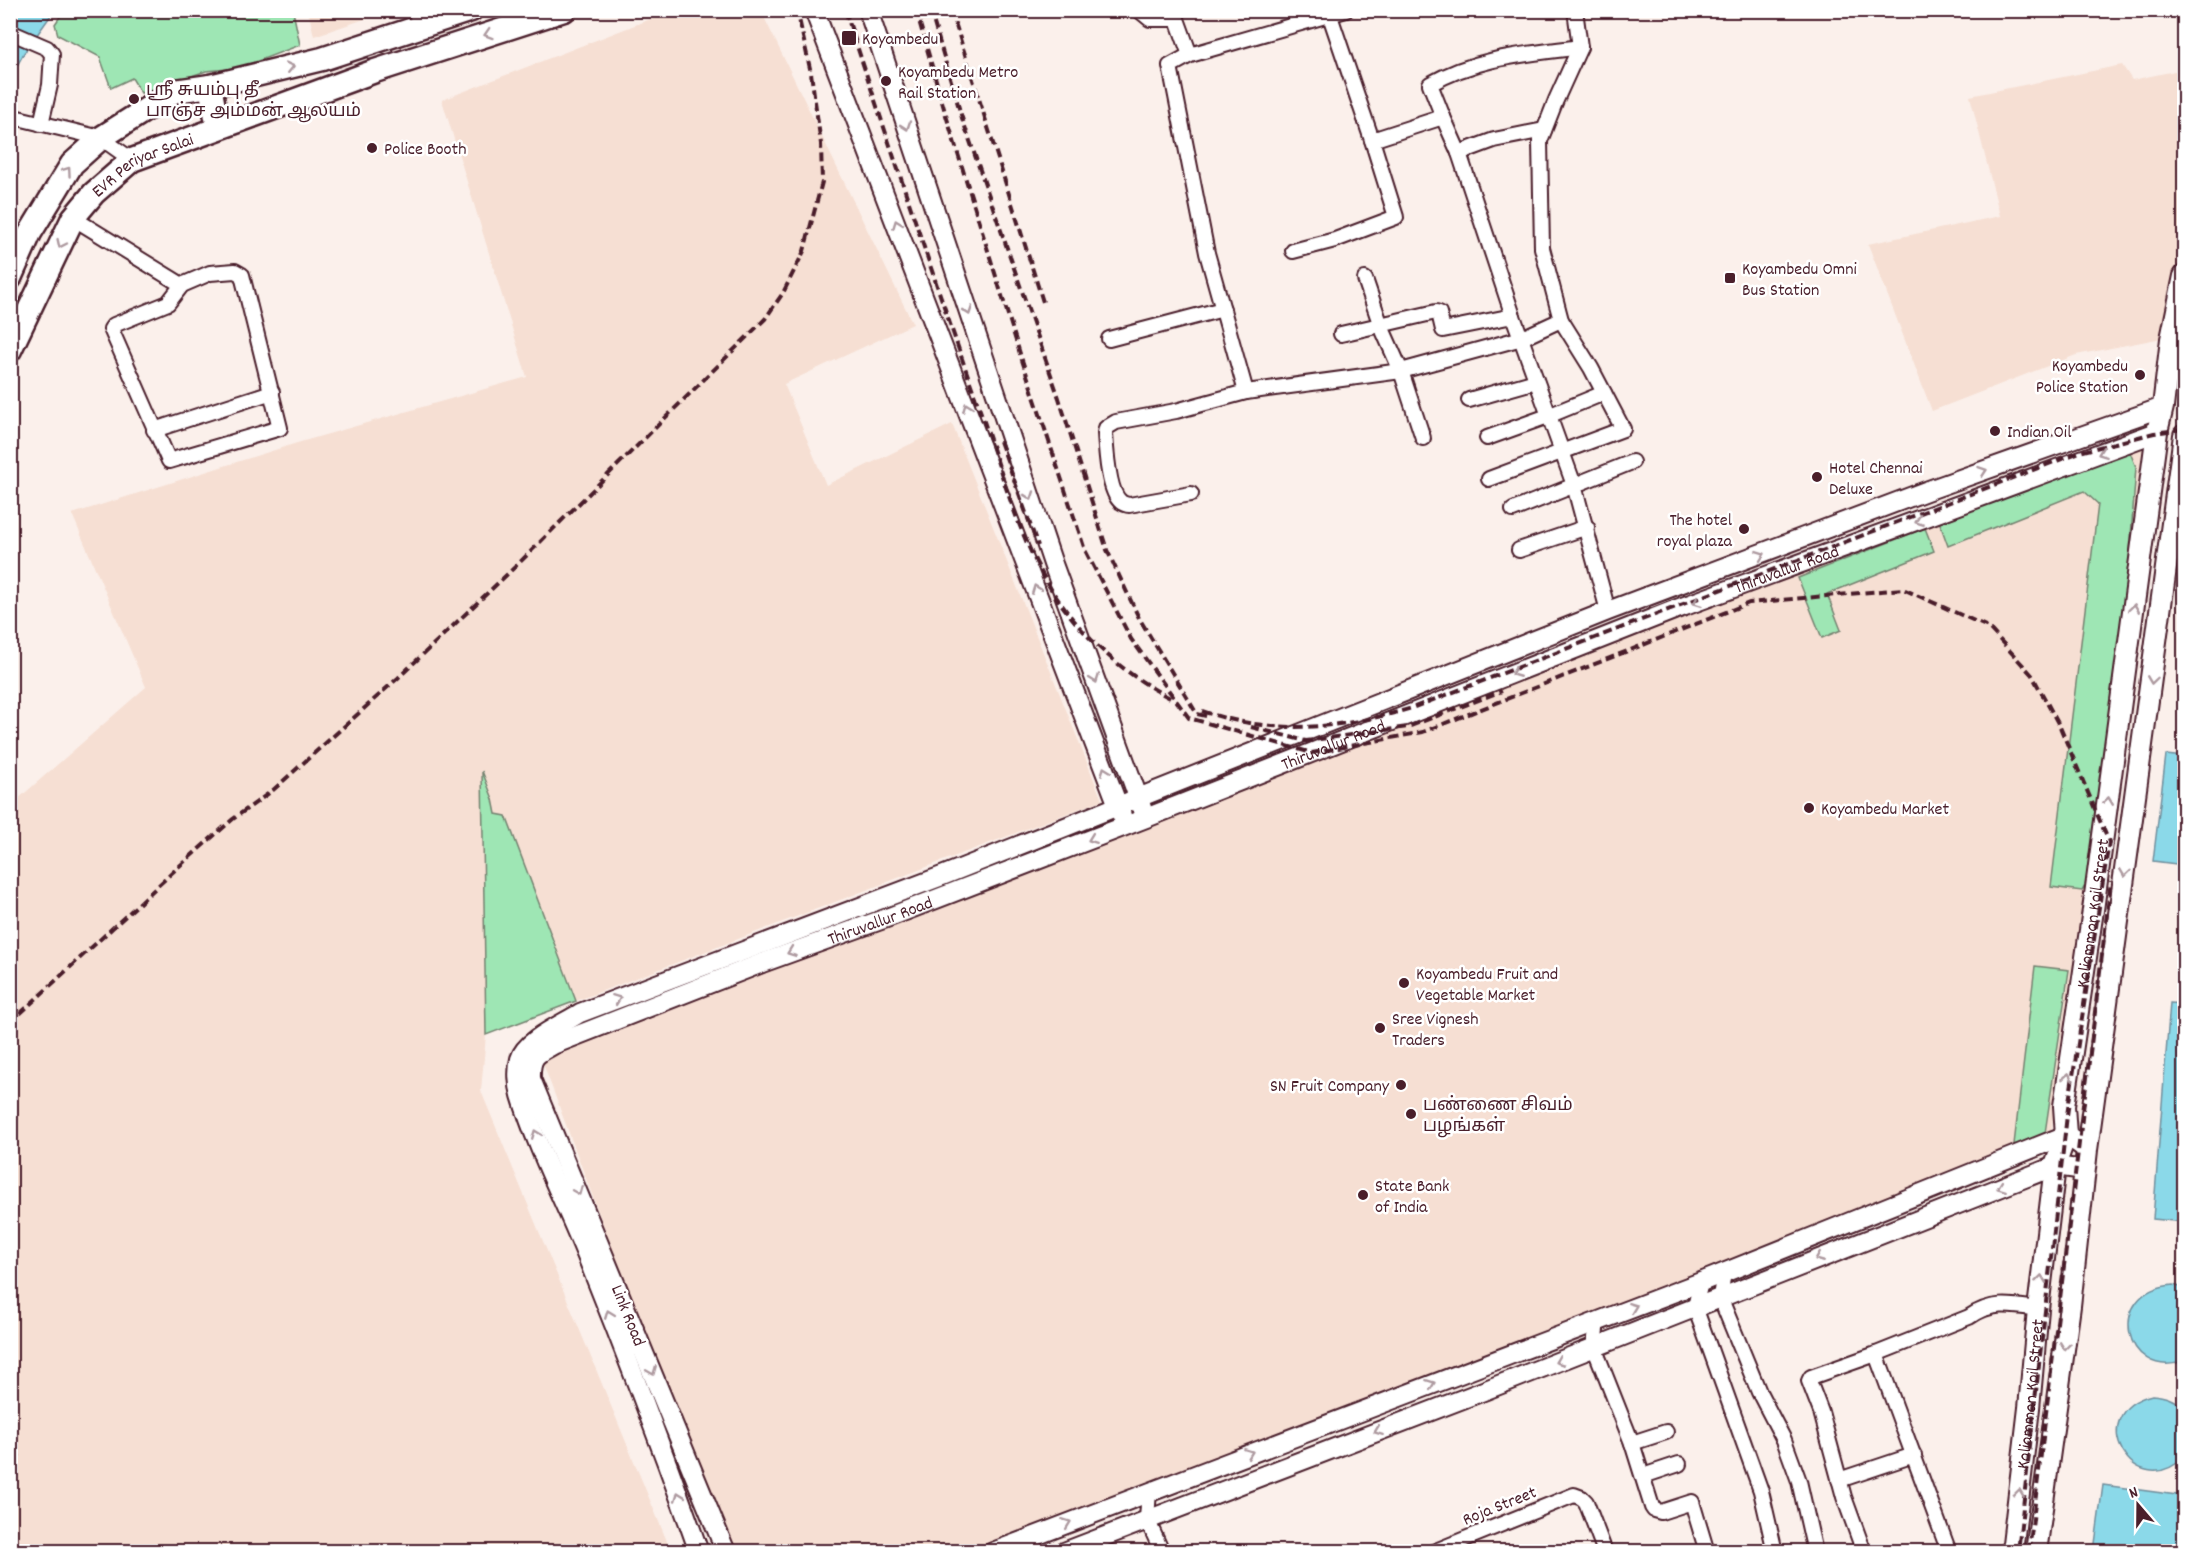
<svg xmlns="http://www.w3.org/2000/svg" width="2195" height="1562" font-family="Dekko,'Noto Sans Tamil',sans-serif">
  <rect width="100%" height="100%" fill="#fbf0eb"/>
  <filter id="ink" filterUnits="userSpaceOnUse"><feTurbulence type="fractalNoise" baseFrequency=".0167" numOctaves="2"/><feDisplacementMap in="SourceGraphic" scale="12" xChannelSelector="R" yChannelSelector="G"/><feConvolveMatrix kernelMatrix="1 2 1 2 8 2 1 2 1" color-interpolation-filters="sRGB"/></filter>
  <g filter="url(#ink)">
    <!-- built -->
    <g fill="#f6dfd3">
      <path d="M308,10h81v1l-75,25z"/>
      <path d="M671,11h90l152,313 -129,60 42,101 126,-61 150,376 -526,201 -70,-184 -10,-3 -3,-15 -11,-25 4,261 -5,56 190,460h-660l-1,-745 136,-119 -74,-173 225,-71 230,-66 -85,-277z"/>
      <path d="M2122,65l10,15 52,-11v181l-17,87 -91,18 -144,56 -64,-167 132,-28 -30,-120z"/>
      <path d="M2141,444l7,11 -99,692 -1059,404h-265l-184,-493 869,-335 160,-66z"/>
    </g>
    <!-- green -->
    <g fill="#9ee6b4" stroke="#748270" stroke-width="1.5">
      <path d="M64,11h229l7,34 -61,23 -33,3 -65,22 -9,-15 -21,10 -11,-31 -42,-22 -3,-11z"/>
      <path d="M2127,445l9,22 -27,375 -27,49 -31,-4 47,-383 -14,-13 -136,55 -9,-25z"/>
      <path d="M1925,528l9,23 -107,43 14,36 -19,8 -24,-60z"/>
      <path d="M482,771l11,28 3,15 10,2 70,185 -90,34z"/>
      <path d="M2035,966l34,4 -24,163 -4,6 -28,14z"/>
    </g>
    <!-- water -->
    <g fill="#8bd9e9" stroke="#718f9d" stroke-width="1.5">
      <path d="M11,11h43l-30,42 -13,24z"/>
      <path d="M2166,755l18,2v108l-31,-4z"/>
      <path d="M2170,1003l14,1v218l-31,-3z"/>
      <path d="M2173,1285l11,3v73c-60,21 -81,-71 -11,-76z"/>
      <path d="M2152,1395c13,1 22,4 32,13v49c-49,49 -104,-44 -32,-62z"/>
      <path d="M2103,1485l81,11v55h-90z"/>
    </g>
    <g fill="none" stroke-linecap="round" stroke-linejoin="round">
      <defs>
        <g id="minor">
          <path d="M415,10l7,17"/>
          <path d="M1139,10l11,9h27l13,36"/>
          <path d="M1328,10l44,130 71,-23 -13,-33c47,-27 98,-30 150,-37"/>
          <path d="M10,32l37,16 5,6 -2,31 -9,39"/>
          <path d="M10,116l91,22 31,22"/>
          <path d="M1443,117l16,36 54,163 61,169 34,126"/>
          <path d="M1459,153l35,-13 50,-10"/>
          <path d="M73,218l109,67"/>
          <path d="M1293,251l42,-11 61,-23 -24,-77"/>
          <path d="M235,271l7,4 38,153 -111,33 -58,-132 3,-4 54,-22 14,-18 28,-12z"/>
          <path d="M1365,279l16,47 20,45 22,67"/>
          <path d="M1341,334l95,-22 3,1 4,17 70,-14"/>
          <path d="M1109,339l114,-30"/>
          <path d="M1246,392l-39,-139 -37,-187 20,-11 156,-45"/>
          <path d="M1469,400l67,-19"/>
          <path d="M154,430l118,-38"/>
          <path d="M1487,438l61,-22 56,-23"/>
          <path d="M1489,479l134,-50 -32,-61 -30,-48 -19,-72 -2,-107 16,-41 24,-53 -5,-37"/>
          <path d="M1191,494l-62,11c-2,0 -7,-2 -8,-3 -13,-10 -15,-54 -16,-69l1,-5 10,-6 60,-11 70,-19 155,-21 121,-33 39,-18"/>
          <path d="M1513,510l119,-48"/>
          <path d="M1519,550l68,-23"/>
          <path d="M1724,1272l-4,25 39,95 25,48 15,41 16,71"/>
          <path d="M1701,1282l-6,25 66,184 14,61"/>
          <path d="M1597,1320l-3,27 38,96 20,64 2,3 7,2 31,-10 15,50"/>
          <path d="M1632,1443l34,-11"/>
          <path d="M1643,1476l36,-12"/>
          <path d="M1839,1480l75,-25"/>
          <path d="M1149,1491l-2,28 15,33"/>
          <path d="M1433,1552l141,-57 8,3 4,4 19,50"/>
          <path d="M1864,1552l-20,-55 -23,-85 -12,-31 2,-4 65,-23"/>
          <path d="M1949,1552l-73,-198 93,-37c23,-16 42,-12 69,-8"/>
        </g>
        <g id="tertiary">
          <path d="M814,10l308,806"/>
          <path d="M868,10l185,554 89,244"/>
          <path d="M699,1552c-35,-99 -72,-196 -111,-293 -21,-53 -51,-110 -67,-164 -3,-10 -4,-25 -1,-36 5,-19 43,-35 60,-46l362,-137 666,-265 318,-120 237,-84"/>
          <path id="s1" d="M726,1552l-195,-473c-1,-24 6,-25 24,-35l207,-81 130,-47 254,-98 528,-208 483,-178"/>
          <path d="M993,1552l708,-270 365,-147 21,15"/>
          <path d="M1064,1552l422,-162 569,-224 30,4"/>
        </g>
        <g id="secondary">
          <path id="s2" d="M2012,1552l17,-144 9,-99 17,-143 11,-31 -2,-29 29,-196 64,-478 6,-25 8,-68 13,-63"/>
          <path d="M2036,1552l34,-246 17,-156 97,-715"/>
        </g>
        <g id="primary">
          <path d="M210,86l8,42"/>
          <path d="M10,278l20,-45 42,-69 29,-26 74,-47 35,-5 112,-27 149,-49"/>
          <path id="s3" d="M10,350l63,-132 21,-25 38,-33 243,-89 189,-61"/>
        </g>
      </defs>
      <!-- minor casing -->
      <use href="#minor" stroke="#4a1f2b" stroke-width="18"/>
      <!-- tertiary casing -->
      <use href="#tertiary" stroke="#4a1f2b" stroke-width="22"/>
      <!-- secondary casing -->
      <use href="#secondary" stroke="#4a1f2b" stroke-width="24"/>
      <!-- primary casing -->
      <use href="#primary" stroke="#4a1f2b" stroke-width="27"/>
      <!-- minor -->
      <use href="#minor" stroke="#fff" stroke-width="14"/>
      <!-- tertiary -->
      <use href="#tertiary" stroke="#fff" stroke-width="18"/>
      <!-- secondary -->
      <use href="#secondary" stroke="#fff" stroke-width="20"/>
      <!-- primary -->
      <use href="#primary" stroke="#fff" stroke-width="22"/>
      <!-- rail -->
      <g stroke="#4a1f2b" stroke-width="4" stroke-dasharray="9 4.5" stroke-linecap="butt">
        <path d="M845,10c45,135 89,270 136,403 22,62 40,135 78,188 30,42 69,76 115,99"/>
        <path d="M916,10l29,102 76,245 64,193 46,89 58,79 123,35 111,-21 326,-129 154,-14 85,38 44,48 28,52 49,115 -42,273 -49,437"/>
        <path d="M930,10l32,108 97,280 48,152 32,68 58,96 13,3"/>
        <path d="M951,10l92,292"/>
        <path d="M1000,441l38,105"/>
        <path d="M1202,711c72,25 138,18 210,-3l668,-256 74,-19 30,-4"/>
        <path d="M1251,727l55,14 102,-14 94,-36"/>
        <path d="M10,1023l165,-153 58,-51 39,-28 126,-113 120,-114 247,-245 18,-26 21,-42 18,-69 -1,-38 -10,-71 -14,-63"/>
        <path d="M10,1436l10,24"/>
        <path d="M2029,1552l82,-671"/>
      </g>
    </g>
    <!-- one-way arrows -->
    <defs><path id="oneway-chevron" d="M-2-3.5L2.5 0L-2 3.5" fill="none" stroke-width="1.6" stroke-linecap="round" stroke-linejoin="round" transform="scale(1.5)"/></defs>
    <g stroke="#ae9aa0">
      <use href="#oneway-chevron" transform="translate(488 34) rotate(162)"/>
      <use href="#oneway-chevron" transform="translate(290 67) rotate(-13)"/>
      <use href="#oneway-chevron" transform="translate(906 126) rotate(71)"/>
      <use href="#oneway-chevron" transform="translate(67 171) rotate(-55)"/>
      <use href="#oneway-chevron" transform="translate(897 224) rotate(-111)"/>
      <use href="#oneway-chevron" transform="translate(61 244) rotate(115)"/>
      <use href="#oneway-chevron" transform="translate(968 311) rotate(71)"/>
      <use href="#oneway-chevron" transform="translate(967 407) rotate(-111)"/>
      <use href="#oneway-chevron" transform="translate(2102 453) rotate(160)"/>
      <use href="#oneway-chevron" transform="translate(1983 471) rotate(-19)"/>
      <use href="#oneway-chevron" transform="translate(1030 496) rotate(71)"/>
      <use href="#oneway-chevron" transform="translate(1919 521) rotate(160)"/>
      <use href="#oneway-chevron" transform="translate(1761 555) rotate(-20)"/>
      <use href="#oneway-chevron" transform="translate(1036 589) rotate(-111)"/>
      <use href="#oneway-chevron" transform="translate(1697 602) rotate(160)"/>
      <use href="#oneway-chevron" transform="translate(2134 608) rotate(-82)"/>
      <use href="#oneway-chevron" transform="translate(1515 673) rotate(158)"/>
      <use href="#oneway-chevron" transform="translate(1095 679) rotate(70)"/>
      <use href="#oneway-chevron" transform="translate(2152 680) rotate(98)"/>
      <use href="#oneway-chevron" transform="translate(1105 771) rotate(-111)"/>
      <use href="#oneway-chevron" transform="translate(2108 801) rotate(-82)"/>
      <use href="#oneway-chevron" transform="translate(1092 839) rotate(159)"/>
      <use href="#oneway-chevron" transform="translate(2125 873) rotate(98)"/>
      <use href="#oneway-chevron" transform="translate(791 952) rotate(160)"/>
      <use href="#oneway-chevron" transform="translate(617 999) rotate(-21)"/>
      <use href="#oneway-chevron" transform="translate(2068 1077) rotate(-81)"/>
      <use href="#oneway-chevron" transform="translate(536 1134) rotate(-111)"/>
      <use href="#oneway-chevron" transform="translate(2001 1187) rotate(159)"/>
      <use href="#oneway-chevron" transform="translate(578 1191) rotate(68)"/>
      <use href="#oneway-chevron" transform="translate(1819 1258) rotate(158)"/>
      <use href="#oneway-chevron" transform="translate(2041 1279) rotate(-83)"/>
      <use href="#oneway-chevron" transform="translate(1633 1307) rotate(-21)"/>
      <use href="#oneway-chevron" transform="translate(609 1314) rotate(-111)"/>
      <use href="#oneway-chevron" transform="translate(2065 1346) rotate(97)"/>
      <use href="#oneway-chevron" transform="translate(1559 1361) rotate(158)"/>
      <use href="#oneway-chevron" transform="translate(652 1371) rotate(68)"/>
      <use href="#oneway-chevron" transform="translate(1431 1384) rotate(-21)"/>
      <use href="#oneway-chevron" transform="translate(1378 1431) rotate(159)"/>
      <use href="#oneway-chevron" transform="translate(1249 1453) rotate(-21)"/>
      <use href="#oneway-chevron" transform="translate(2019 1493) rotate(-83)"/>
      <use href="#oneway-chevron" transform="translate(679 1496) rotate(-110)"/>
      <use href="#oneway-chevron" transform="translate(1067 1523) rotate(-21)"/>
    </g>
  </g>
  <!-- markers -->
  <g fill="#4a1f2b" stroke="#fff" stroke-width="2">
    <rect x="841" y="30" width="16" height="16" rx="3"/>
    <circle cx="886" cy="81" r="6"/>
    <circle cx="134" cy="99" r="6"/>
    <circle cx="372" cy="148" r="6"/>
    <rect x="1724" y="272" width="12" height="12" rx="3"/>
    <circle cx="2140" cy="375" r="6"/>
    <circle cx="1995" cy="431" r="6"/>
    <circle cx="1817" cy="477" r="6"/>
    <circle cx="1744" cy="529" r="6"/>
    <circle cx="1809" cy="808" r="6"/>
    <circle cx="1404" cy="983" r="6"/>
    <circle cx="1380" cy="1028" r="6"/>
    <circle cx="1401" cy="1085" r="6"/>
    <circle cx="1411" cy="1114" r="6"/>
    <circle cx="1363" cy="1195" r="6"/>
  </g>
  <g text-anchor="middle" stroke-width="5" stroke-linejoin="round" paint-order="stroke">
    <!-- poi labels -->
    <g font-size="18" fill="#4a1f2b" stroke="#fff" text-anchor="start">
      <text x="862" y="44">Koyambedu</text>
      <text x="898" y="77">Koyambedu Metro<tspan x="898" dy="21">Rail Station</tspan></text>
      <text x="146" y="95">ஶ்ரீ சுயம்பு தீ<tspan x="146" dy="21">பாஞ்ச அம்மன் ஆலயம்</tspan></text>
      <text x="384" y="154">Police Booth</text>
      <text x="1742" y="274">Koyambedu Omni<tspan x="1742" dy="21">Bus Station</tspan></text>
      <text x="2128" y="371" text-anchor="end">Koyambedu<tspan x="2128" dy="21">Police Station</tspan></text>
      <text x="2007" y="437">Indian Oil</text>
      <text x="1829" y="473">Hotel Chennai<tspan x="1829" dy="21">Deluxe</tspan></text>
      <text x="1732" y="525" text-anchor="end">The hotel<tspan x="1732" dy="21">royal plaza</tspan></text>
      <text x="1821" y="814">Koyambedu Market</text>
      <text x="1416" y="979">Koyambedu Fruit and<tspan x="1416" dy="21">Vegetable Market</tspan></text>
      <text x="1392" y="1024">Sree Vignesh<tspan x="1392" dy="21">Traders</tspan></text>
      <text x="1389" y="1091" text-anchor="end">SN Fruit Company</text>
      <text x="1423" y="1110">பண்ணை சிவம்<tspan x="1423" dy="21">பழங்கள்</tspan></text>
      <text x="1375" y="1191">State Bank<tspan x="1375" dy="21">of India</tspan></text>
    </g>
    <!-- street labels -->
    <g font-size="18" fill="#4a1f2b" stroke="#fff">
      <text dy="6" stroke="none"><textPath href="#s3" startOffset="236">EVR Periyar Salai</textPath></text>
      <text dy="6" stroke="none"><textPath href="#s1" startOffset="1878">Thiruvallur Road</textPath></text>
      <text dy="6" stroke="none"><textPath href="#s1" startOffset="1392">Thiruvallur Road</textPath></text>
      <text dy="6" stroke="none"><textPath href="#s2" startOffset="645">Kaliamman Koil Street</textPath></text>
      <text dy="6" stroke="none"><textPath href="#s1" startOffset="906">Thiruvallur Road</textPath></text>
      <text transform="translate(629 1315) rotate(68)" y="6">Link Road</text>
      <text dy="6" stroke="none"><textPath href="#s2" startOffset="159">Kaliamman Koil Street</textPath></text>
      <text transform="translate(1499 1505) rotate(-22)" y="6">Roja Street</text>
    </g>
  </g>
  <!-- margin -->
  <rect width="2195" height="1562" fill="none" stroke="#fff" stroke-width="36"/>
  <rect x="18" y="18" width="2159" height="1526" fill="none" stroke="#4a1f2b" stroke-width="2" filter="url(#ink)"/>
  <!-- north arrow -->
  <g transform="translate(2138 1505) rotate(340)" stroke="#ffffff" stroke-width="4.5" paint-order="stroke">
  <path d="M0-4.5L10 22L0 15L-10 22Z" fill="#4a1f2b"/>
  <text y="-9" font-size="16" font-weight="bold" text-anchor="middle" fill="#4a1f2b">N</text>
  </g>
</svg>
